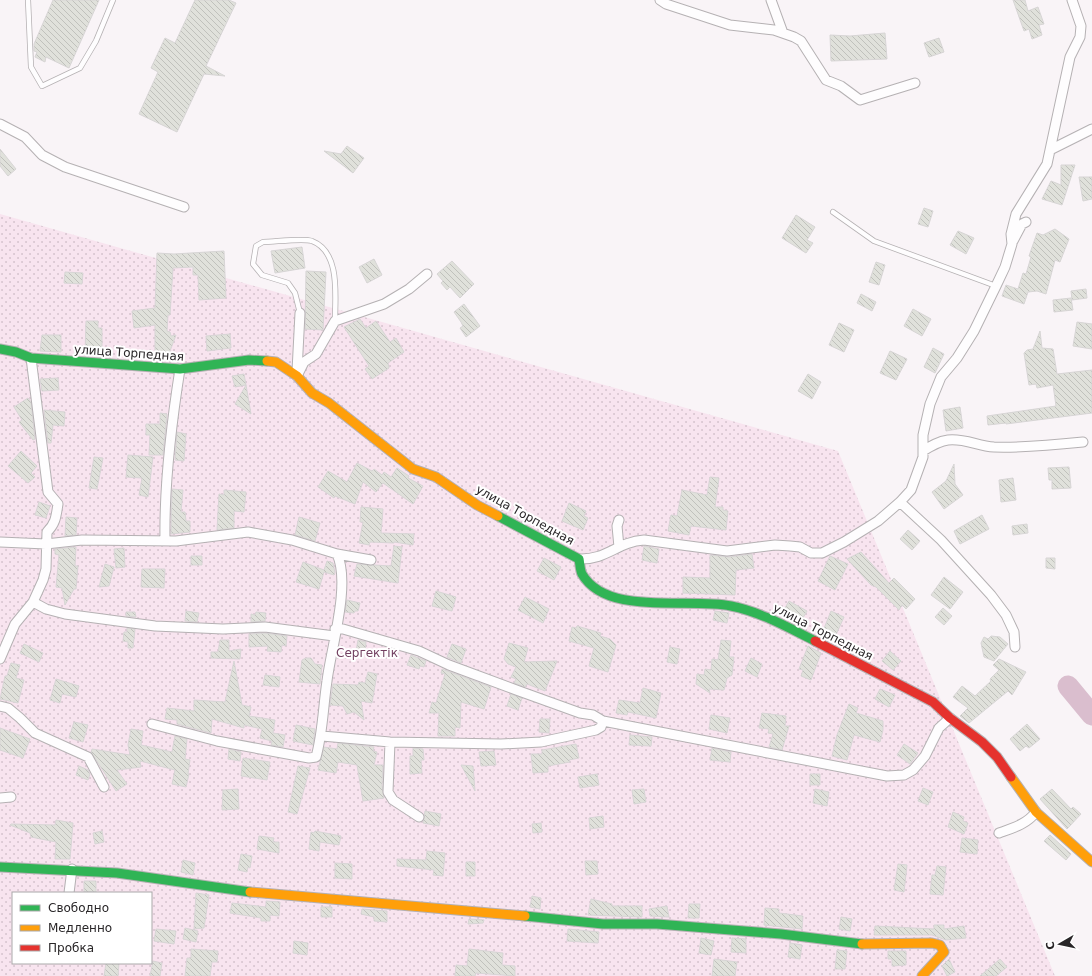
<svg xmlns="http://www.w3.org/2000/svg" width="1092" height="976" viewBox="0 0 1092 976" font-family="'DejaVu Sans',sans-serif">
<defs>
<pattern id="garden-dots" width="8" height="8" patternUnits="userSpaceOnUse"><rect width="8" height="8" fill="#f8e4ef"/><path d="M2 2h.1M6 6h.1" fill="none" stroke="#d5c3cd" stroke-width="1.8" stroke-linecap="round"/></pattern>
<pattern id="building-back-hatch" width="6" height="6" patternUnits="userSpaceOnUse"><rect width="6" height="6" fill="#e0e1db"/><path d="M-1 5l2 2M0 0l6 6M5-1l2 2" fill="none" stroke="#c0c1bc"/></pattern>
</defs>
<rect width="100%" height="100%" fill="#f9f4f7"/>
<!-- garden -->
<path fill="url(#garden-dots)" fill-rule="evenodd" d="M 0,214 L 838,451 L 1055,976 L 0,976 ZM 13,893 L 151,893 L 151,963 L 13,963 Z"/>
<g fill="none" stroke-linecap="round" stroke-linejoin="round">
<!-- river -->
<path stroke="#dabece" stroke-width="21" d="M 1068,686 L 1092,715"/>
</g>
<!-- building -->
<path fill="url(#building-back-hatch)" stroke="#d7d5d5" d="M 53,0 L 99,0 L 69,68 L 46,57 L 45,62 L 35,57 L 37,52 L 34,51 L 34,44 Z
M 195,0 L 229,0 L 236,3 L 206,66 L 225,76 L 204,74 L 177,132 L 139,114 L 158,72 L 151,68 L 165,38 L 175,43 Z
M 1013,0 L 1025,0 L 1028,11 L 1038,7 L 1044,24 L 1039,25 L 1042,35 L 1032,39 L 1029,29 L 1024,31 Z
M 885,33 L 887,59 L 831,61 L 830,35 L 850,36 Z
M 939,38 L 944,52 L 929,57 L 924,43 Z
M 347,146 L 364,158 L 353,173 L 324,151 L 341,154 Z
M 0,149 L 16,169 L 8,176 L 0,166 Z
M 1061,165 L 1075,165 L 1062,205 L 1042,199 L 1051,181 L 1061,185 Z
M 1079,177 L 1092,177 L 1092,199 L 1083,201 Z
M 924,208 L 933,211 L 928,227 L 918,224 Z
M 796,215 L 815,227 L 807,240 L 813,243 L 806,253 L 782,238 Z
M 1055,229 L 1069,239 L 1060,262 L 1055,260 L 1046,294 L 1037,291 L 1028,292 L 1024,304 L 1002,296 L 1006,285 L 1018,289 L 1023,273 L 1026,274 L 1031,257 L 1029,256 L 1037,233 L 1043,235 Z
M 958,231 L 974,238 L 966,254 L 950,245 Z
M 302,247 L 305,268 L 275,273 L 271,251 Z
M 224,251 L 226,298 L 199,300 L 198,275 L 193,275 L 193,267 L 173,268 L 170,315 L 168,315 L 167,331 L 170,332 L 171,336 L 176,335 L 170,351 L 170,356 L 155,356 L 155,325 L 134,328 L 132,311 L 155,308 L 157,253 L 174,254 Z
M 374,259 L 382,275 L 367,283 L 359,267 Z
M 452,261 L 474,284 L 460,298 L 450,287 L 447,290 L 441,283 L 443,281 L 437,274 Z
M 876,262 L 885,265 L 879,285 L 869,282 Z
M 306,271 L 326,272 L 323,330 L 305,329 Z
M 65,272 L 83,273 L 82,284 L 64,283 Z
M 1086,289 L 1087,298 L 1072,300 L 1071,291 Z
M 861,294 L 876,302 L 872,311 L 857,303 Z
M 1071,298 L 1073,310 L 1054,312 L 1053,300 Z
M 464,304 L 480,326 L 466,337 L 460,328 L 463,326 L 461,322 L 454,312 Z
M 913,309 L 931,319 L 922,336 L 904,326 Z
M 360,319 L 366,328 L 376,321 L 390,342 L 396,338 L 404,352 L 388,363 L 389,368 L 372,379 L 365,369 L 369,366 L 344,327 Z
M 86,321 L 98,321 L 98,328 L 102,328 L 102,355 L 85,354 Z
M 1077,322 L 1092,324 L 1092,349 L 1073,346 Z
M 839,323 L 854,330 L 844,352 L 829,345 Z
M 1040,331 L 1042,348 L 1053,349 L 1057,374 L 1092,370 L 1092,413 L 1006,424 L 1006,423 L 988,425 L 987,416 L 1056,406 L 1053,385 L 1037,388 L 1036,384 L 1029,385 L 1024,353 L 1027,350 L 1033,349 Z
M 230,334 L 231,348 L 207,351 L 206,336 Z
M 42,335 L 61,335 L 61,352 L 40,351 Z
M 933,348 L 944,354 L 935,373 L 924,367 Z
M 890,351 L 907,359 L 896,380 L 880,373 Z
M 244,374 L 246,385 L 251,414 L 235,404 L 246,385 L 235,387 L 232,376 Z
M 808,374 L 821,382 L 812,399 L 798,391 Z
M 58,378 L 59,390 L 42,391 L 40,379 Z
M 28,398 L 31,402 L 35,439 L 33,440 L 19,422 L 22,420 L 14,407 Z
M 960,407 L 963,428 L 946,431 L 943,410 Z
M 44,410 L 65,412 L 64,426 L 53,425 L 51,443 L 48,443 Z
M 160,413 L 167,414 L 163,455 L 149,455 L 150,435 L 146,435 L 146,424 L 160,424 Z
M 177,432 L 186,434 L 184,461 L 175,460 Z
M 21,451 L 37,466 L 31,473 L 35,477 L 28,483 L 8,466 Z
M 128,455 L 153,457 L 148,497 L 139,495 L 142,478 L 126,477 Z
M 94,457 L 103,458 L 97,489 L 89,488 Z
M 357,463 L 372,471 L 374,469 L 382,475 L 384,472 L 391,477 L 397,468 L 409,476 L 408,478 L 423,486 L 413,504 L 383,483 L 376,492 L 363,482 L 355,504 L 335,496 L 334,498 L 318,487 L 328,471 L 347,482 Z
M 954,464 L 955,484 L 963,495 L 944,509 L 932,492 L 946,481 Z
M 1069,467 L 1071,488 L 1052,489 L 1052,480 L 1049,480 L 1048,468 Z
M 710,477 L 719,478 L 715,507 L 723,507 L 723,510 L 728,511 L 726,530 L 691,526 L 689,535 L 668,531 L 671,515 L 677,516 L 682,490 L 707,495 Z
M 1013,478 L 1016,500 L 1001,502 L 999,480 Z
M 172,489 L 183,490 L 181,512 L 185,512 L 186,521 L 190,521 L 190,532 L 171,534 Z
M 224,490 L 246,492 L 244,512 L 234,511 L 234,528 L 217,530 L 219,494 L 224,495 Z
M 39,502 L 50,506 L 46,518 L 35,515 Z
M 569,503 L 586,511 L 584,516 L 588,518 L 583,530 L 562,521 Z
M 361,507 L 383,509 L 381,533 L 414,534 L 413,545 L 394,542 L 394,543 L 370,542 L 369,545 L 359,543 L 363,522 L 360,522 Z
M 982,515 L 989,529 L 960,544 L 954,531 Z
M 66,517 L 77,518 L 76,535 L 65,536 Z
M 299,517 L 320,523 L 315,541 L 295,535 Z
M 1027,524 L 1028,533 L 1013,535 L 1012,526 Z
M 908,530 L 920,541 L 912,550 L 900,539 Z
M 394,546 L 402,547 L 398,583 L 354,576 L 357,564 L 391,566 Z
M 644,546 L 659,549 L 657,563 L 642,560 Z
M 76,547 L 75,566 L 78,566 L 76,589 L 74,589 L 65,605 L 62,588 L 56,587 L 59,555 L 55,554 L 55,549 Z
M 124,548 L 125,567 L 116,568 L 114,549 Z
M 861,552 L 889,583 L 894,578 L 915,599 L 906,609 L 902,605 L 899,610 L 876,587 L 871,585 L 847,559 Z
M 752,554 L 754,568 L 736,570 L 735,595 L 683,593 L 683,577 L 710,578 L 710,555 L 729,557 Z
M 191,556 L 202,556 L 202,565 L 191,565 Z
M 830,556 L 848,564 L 835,590 L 818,581 Z
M 544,558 L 561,567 L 554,580 L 537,571 Z
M 1046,558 L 1055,558 L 1055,569 L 1046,568 Z
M 327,561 L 333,563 L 335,573 L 334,575 L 324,572 L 319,589 L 296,582 L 303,562 L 324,570 Z
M 105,564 L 114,567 L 109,586 L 99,587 Z
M 142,569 L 165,569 L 164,588 L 141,587 Z
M 944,577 L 963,592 L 950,609 L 931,595 Z
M 436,591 L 456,597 L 452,611 L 432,606 Z
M 525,597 L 549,609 L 543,623 L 518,610 Z
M 347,600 L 360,603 L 358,611 L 355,611 L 354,613 L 345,612 Z
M 789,601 L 807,611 L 800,623 L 782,613 Z
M 943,608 L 952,616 L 944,625 L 935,617 Z
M 186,611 L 199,613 L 197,622 L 185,621 Z
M 715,611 L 729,613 L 727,623 L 713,620 Z
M 831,611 L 844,617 L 835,637 L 823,631 Z
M 126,612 L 135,612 L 136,617 L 126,616 Z
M 256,612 L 266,613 L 265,621 L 251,622 L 251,614 L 255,615 Z
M 577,626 L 601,633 L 600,636 L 610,639 L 616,645 L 608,672 L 589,666 L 594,648 L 569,641 L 572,627 L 576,628 Z
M 127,628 L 135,629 L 133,648 L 128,648 L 128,642 L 123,641 L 124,632 L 127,632 Z
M 265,633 L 287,636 L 286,646 L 282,645 L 281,652 L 267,651 L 268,646 L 249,647 L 249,634 Z
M 991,636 L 1000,637 L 1008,644 L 994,661 L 984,657 L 981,643 L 984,637 L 988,639 Z
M 220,640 L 229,640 L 229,651 L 241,649 L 240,659 L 211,658 L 211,652 L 218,652 Z
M 358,640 L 366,642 L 365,653 L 356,651 Z
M 721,640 L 731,641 L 729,657 L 734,657 L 732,675 L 727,678 L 724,690 L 709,689 L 710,693 L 696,684 L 697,674 L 704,675 L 705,669 L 711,670 L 712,659 L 718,660 Z
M 509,643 L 528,648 L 524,662 L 557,661 L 545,691 L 527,684 L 525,687 L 514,683 L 516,679 L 511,677 L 516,667 L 508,664 L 504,659 Z
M 24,644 L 43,653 L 39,662 L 20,653 Z
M 452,644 L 466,649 L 461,663 L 447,657 Z
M 808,646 L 821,653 L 811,680 L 801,676 L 803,670 L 799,669 Z
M 670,647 L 680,649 L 677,664 L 667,662 Z
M 890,651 L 901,661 L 893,670 L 882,661 Z
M 411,655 L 426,661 L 424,667 L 420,666 L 419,669 L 407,665 Z
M 306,658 L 311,658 L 315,664 L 322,665 L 320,684 L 299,682 L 302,660 Z
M 751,658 L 762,664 L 757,677 L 745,671 Z
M 999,659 L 1026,672 L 1012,695 L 1008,691 L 969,723 L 960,716 L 968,708 L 953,697 L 962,686 L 975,696 L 991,681 L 990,679 L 999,670 L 993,665 Z
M 234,661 L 242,705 L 251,707 L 249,716 L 275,720 L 273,733 L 285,735 L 283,747 L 271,745 L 272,741 L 260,738 L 262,729 L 244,725 L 244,728 L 212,719 L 211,733 L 177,724 L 177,720 L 165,719 L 167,708 L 194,711 L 194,700 L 225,702 Z
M 11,663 L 20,665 L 16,678 L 24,680 L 18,703 L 0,699 L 5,676 L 7,676 Z
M 442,669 L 491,687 L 484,709 L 461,702 L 460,728 L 455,727 L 455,736 L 438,736 L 439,713 L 429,713 L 432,702 L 436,703 L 445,674 L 441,673 Z
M 368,672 L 377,674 L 372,703 L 361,701 L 364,720 L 354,712 L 347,714 L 343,706 L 330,705 L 333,684 L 358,685 L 359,682 L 365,683 Z
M 265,675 L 280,677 L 279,687 L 263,685 Z
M 56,679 L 79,686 L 76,697 L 62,694 L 60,703 L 50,700 Z
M 643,688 L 661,693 L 656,718 L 628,712 L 627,715 L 616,713 L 619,700 L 640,703 Z
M 880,689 L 895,695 L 889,707 L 875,699 Z
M 511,694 L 522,698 L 518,710 L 507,706 Z
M 849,704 L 858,708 L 856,713 L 883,721 L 883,730 L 880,742 L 854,735 L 847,760 L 832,756 L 837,735 Z
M 762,713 L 786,716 L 785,726 L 789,726 L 782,750 L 769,747 L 773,734 L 768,733 L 769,729 L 759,728 Z
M 711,715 L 730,718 L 727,733 L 709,729 Z
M 540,719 L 550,719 L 549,733 L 539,732 Z
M 74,722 L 88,725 L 83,742 L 69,738 Z
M 1027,724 L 1040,739 L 1029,748 L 1026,746 L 1020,751 L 1010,739 Z
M 296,725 L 315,729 L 313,745 L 293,741 Z
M 0,728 L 30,739 L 23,758 L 0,750 Z
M 131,729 L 143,731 L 141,745 L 172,752 L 175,736 L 187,739 L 185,759 L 190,760 L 188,774 L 189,774 L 186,787 L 172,784 L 175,770 L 140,761 L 141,767 L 117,770 L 127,784 L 116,791 L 91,752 L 92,749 L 130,755 L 128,745 Z
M 630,735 L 652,737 L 651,746 L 629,745 Z
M 338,743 L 374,747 L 373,751 L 377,752 L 374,765 L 383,765 L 382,785 L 384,798 L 363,801 L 357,765 L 338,762 L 336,773 L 318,770 L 324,747 L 337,749 Z
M 576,744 L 579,758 L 569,760 L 570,762 L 548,766 L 548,772 L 533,773 L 531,754 L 542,754 L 542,750 Z
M 904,744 L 918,753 L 910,764 L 897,755 Z
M 413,748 L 423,749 L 424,760 L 421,760 L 422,773 L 410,774 L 410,756 L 413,756 Z
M 712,748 L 731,752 L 730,762 L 710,760 Z
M 229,749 L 241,752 L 240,761 L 228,759 Z
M 494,751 L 496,765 L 481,766 L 479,752 Z
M 243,758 L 270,762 L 267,780 L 241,776 Z
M 461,765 L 473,766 L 475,791 Z
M 79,766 L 88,770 L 90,774 L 88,780 L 76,775 Z
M 298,766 L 310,768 L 297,814 L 288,812 Z
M 597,774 L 599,785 L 580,788 L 578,777 Z
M 810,774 L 820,774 L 820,785 L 810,785 Z
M 923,788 L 933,792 L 928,805 L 918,801 Z
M 238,789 L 239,809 L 222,810 L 223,790 Z
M 644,789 L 646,802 L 634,804 L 632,790 Z
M 815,789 L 829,792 L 827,806 L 813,803 Z
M 1052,789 L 1071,809 L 1073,807 L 1081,814 L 1067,829 L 1040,799 Z
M 425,811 L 441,814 L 439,826 L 423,823 Z
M 953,812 L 964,817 L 963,821 L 968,823 L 964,834 L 948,827 Z
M 603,816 L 604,827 L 590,829 L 589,818 Z
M 56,820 L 73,823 L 70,859 L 55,859 L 56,842 L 31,837 L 30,833 L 10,825 L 11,824 L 55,825 Z
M 541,823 L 542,832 L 533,833 L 532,824 Z
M 102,831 L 104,842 L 95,844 L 93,833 Z
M 315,831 L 341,836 L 339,845 L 320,842 L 319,851 L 309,849 L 311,832 L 314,833 Z
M 1050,835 L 1071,854 L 1066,860 L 1044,841 Z
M 259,836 L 274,838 L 273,842 L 279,842 L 279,853 L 257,849 Z
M 962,838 L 978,840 L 977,854 L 960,852 Z
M 427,851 L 445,853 L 443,876 L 433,875 L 434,870 L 397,866 L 397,859 L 426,860 Z
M 241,854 L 252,856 L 250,868 L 248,867 L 247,872 L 238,870 Z
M 183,860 L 195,863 L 193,875 L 181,872 Z
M 585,861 L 597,861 L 598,874 L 586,875 Z
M 466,862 L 475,862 L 475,876 L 466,876 Z
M 335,863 L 352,864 L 352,879 L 335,878 Z
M 898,864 L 907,865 L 904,892 L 894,890 Z
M 937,866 L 946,867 L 943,895 L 930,894 L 932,875 L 935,875 Z
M 84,881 L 96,881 L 96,892 L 84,892 Z
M 196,893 L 209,895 L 204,928 L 194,929 Z
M 532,896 L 541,898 L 540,909 L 530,907 Z
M 591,899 L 612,904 L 612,906 L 642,906 L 642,917 L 588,915 Z
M 266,901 L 280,902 L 279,916 L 270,915 L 270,921 L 261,921 L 261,918 L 230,913 L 232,903 L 266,907 Z
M 689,904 L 700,904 L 699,918 L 688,918 Z
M 667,906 L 669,917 L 650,916 L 649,909 Z
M 321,907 L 332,907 L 332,917 L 321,917 Z
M 765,908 L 779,909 L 779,913 L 803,916 L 802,929 L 764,925 Z
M 362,909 L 387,911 L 387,922 L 374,921 L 374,917 L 361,914 Z
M 841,917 L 852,919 L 850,931 L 839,929 Z
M 469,919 L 484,920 L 483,923 L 468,924 Z
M 934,925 L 944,925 L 944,929 L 964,926 L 966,938 L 946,940 L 932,935 L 874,935 L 875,926 L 934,929 Z
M 185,928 L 198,931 L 196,942 L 183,939 Z
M 156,929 L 176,931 L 174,944 L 154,941 Z
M 568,929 L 599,932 L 598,943 L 567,941 Z
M 701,938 L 714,941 L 711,955 L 699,953 Z
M 732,938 L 746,939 L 746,953 L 731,952 Z
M 294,941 L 308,943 L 307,955 L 293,953 Z
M 790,943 L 802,945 L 800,959 L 788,957 Z
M 191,949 L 218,951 L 217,962 L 212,962 L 210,976 L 185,976 L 187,958 L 191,958 Z
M 469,949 L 503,953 L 502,965 L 515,966 L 515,976 L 476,973 L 475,976 L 455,976 L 456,965 L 467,966 Z
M 837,950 L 847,951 L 845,969 L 835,969 Z
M 888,951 L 906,951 L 906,965 L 892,966 L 892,959 L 888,959 Z
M 714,959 L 737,962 L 735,976 L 712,976 Z
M 949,959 L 955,972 L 947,976 L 942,966 Z
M 1000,959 L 1007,967 L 996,976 L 980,976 Z
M 153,961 L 162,963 L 160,976 L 150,976 Z
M 106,963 L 119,963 L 118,976 L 104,976 Z"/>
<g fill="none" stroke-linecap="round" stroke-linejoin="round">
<defs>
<path id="lane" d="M 28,0 L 31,67 L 42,86 L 80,68 L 96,41 L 113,0
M 833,212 L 874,241 L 996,286
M 300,313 L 295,293 L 288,283 L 262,275 L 253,264 L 256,246 L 263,242 C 274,242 303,238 312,241 C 341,252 335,297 335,321"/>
<path id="street" d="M 660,0 L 666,4 L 730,25 L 774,30 L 794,37 L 801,41 L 826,80 L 841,86 L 860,100 L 915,83
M 771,0 L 783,33
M 0,124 L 25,137 L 42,155 L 65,167 L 184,207
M 1052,149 L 1092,129
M 1013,241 L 1022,224 L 1026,222
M 297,371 L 300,313
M 297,376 L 304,362 L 316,354 L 335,321 L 384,304 L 409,289 L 427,274
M 923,451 C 931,446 939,441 948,440 C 964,438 978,446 994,447 C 1024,448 1054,445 1083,442
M 900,502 L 941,540 L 991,595 L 1006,615 L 1014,632 L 1015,647
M 165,541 C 164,484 171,426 180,369
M 0,542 L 46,544 L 82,540 L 176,541 L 248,532 L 292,540 L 337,554 L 371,560
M 619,547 L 617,526 L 619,520
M 579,559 C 607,560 617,542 644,540 L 727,551 L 775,545 L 790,546 L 800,547 L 811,553 L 822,553 L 844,542 L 878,521 L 900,502 L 911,490 L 923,457 L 923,435 L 930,404 L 941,377 L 957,358 L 974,331 L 996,286 L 1005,267 L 1012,244 L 1011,234 L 1016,214 L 1047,164 L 1070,57 L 1080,37 L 1081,26 L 1072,0
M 33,602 L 46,609 L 65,614 L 155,626 L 223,629 L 265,627 L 334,636
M 0,659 L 15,624 L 33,602 L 43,580 L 46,569 L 47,532 C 56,523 56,516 58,504 L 48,492 L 31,358
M 0,706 L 8,708 L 20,718 L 35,733 L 88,757 L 104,787
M 603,721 L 887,776 L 904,775 L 913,770 L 925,756 L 939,728 L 950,718
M 152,724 L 217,741 L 309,758 L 316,757 C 323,732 323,707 327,681 C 331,648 351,584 337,554
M 322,736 L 390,742 L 501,744 L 541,742 L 596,730 L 601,727 L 603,721 L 593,715 L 580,713 L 519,691 L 449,665 L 419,651 L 343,629 L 335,629
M 390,742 L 388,792 L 393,800 L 419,817
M 0,798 L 11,797
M 999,833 C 1013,828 1027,824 1036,812
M 69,893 L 72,869"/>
<path id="fast" d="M 0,349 L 16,352 L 31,358 L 180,369 L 249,360 L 267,361
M 498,516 L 579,559 C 580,564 580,570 582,574 C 607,617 689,597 731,606 C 761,612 787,627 815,641
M 0,867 L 117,873 L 250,892
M 525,916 L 603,924 L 657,924 L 781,934 L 862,944"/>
<path id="slow" d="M 267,361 L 276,362 L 297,376 L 312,393 L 329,403 L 413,469 L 436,477 L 477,505 L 498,516
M 1011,777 L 1036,812 L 1092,862
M 250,892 L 525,916
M 862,944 L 932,943 L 940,945 L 944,952 L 922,976"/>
<path id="jam" d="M 815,641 L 933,702 L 950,718 L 982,742 L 997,757 L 1011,777"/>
</defs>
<!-- lane casing -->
<use href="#lane" stroke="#b5b1b3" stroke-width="6"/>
<!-- street casing -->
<use href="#street" stroke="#b5b1b3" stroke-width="11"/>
<!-- fast casing -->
<use href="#fast" stroke="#b5b1b3" stroke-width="11"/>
<!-- slow casing -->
<use href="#slow" stroke="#b5b1b3" stroke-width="11"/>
<!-- jam casing -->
<use href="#jam" stroke="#b5b1b3" stroke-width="11"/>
<!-- lane -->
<use href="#lane" stroke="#fefdfe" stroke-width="4.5"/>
<!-- street -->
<use href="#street" stroke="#fefdfe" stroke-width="9"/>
<!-- fast -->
<use href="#fast" stroke="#30b455" stroke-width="9"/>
<!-- slow -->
<use href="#slow" stroke="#ff9f0a" stroke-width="9"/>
<!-- jam -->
<use href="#jam" stroke="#e5322d" stroke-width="9"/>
</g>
<g text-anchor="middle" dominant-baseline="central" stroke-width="4" stroke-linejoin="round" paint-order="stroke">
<!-- street labels -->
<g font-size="12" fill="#292628" stroke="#fff">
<text transform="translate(129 353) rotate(4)">улица Торпедная</text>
<text transform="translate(525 515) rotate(29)">улица Торпедная</text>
<text transform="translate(823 632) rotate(27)">улица Торпедная</text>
</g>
<!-- park labels -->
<g font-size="12" fill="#734061" stroke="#fff">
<text x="367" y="653">Сергектік</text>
</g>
</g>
<!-- legend -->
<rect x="12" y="892" width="140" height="72" fill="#ffffff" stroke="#a9a8a9"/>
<rect x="20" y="905" width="20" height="6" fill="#30b455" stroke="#a9a8a9"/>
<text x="48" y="912" font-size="12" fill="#292628">Свободно</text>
<rect x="20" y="925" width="20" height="6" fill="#ff9f0a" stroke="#a9a8a9"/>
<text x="48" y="932" font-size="12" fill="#292628">Медленно</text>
<rect x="20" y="945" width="20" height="6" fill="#e5322d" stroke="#a9a8a9"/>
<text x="48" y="952" font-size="12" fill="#292628">Пробка</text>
<!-- north arrow -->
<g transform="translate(1060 944) rotate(261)" stroke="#ffffff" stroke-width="3" paint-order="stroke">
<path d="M0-3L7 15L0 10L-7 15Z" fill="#292628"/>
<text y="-6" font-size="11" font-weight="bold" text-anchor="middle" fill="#292628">С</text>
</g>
</svg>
